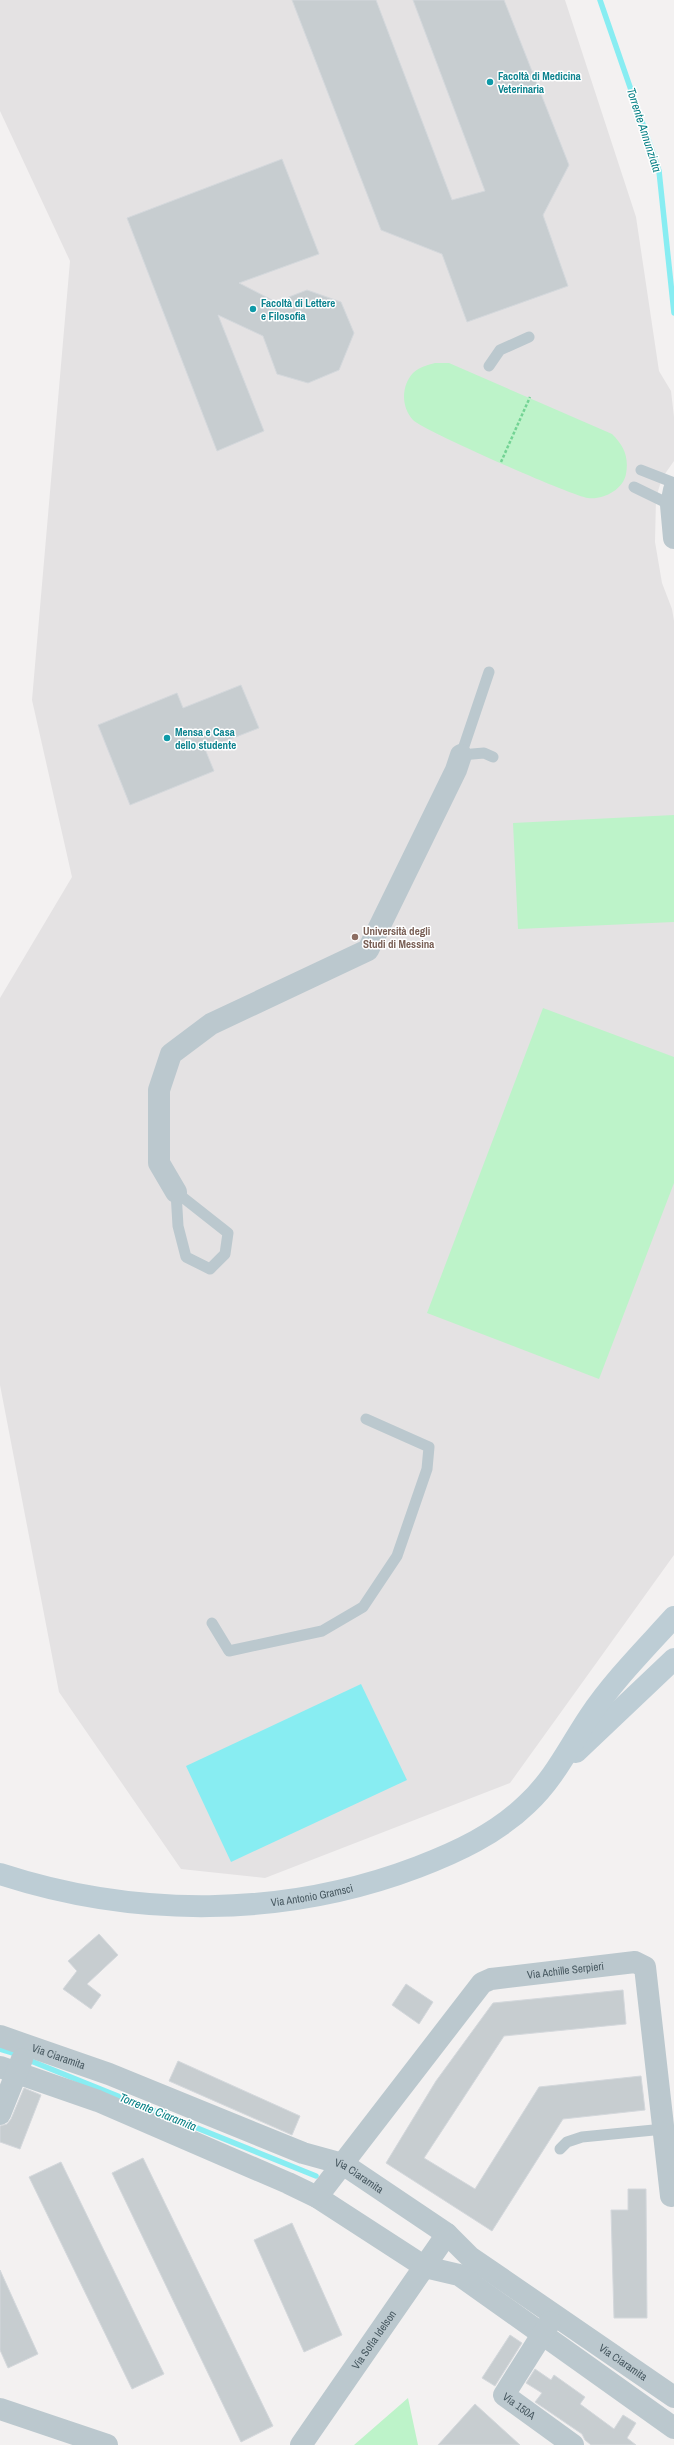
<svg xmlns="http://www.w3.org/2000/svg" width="674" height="2445" viewBox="0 0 674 2445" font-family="'Archivo Narrow',sans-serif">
<rect width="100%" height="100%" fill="#f3f1f1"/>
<!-- education -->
<path fill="#e4e2e3" d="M 0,0 L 565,0 L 636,217 L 659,371 L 671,391 L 674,417 L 674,461 L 662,478 L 656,498 L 655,542 L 662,583 L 672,609 L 674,621 L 674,1555 L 510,1783 L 265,1878 L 181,1869 L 59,1692 L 0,1385 L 0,998 L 72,877 L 32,700 L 70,261 L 0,111 Z"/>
<!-- green -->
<path fill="#bdf3c9" d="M 435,363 L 449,363 L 612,434 C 624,446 629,457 626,474 C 623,490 603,500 588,498 C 572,496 422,430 413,420 C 401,407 401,386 413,373 C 419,367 428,365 435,363 Z
M 674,815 L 674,922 L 518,929 L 513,823 Z
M 543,1008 L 674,1057 L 674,1183 L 599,1379 L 427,1313 Z
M 408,2398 L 418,2445 L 354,2445 Z"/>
<!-- water -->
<path fill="#88edf2" d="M 361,1684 L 407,1780 L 231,1862 L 186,1766 Z"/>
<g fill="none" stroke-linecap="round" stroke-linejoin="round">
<!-- stream -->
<path stroke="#88edf2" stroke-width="5.5" d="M 600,0 L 659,171 L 674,313
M 0,2049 L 19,2055
M 26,2059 L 316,2176"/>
</g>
<!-- building -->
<path fill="#c7cdd0" stroke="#d4d8dc" d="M 292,0 L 376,0 L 452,200 L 485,191 L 413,0 L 504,0 L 569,165 L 543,215 L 568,286 L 467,322 L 442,254 L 381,230 Z
M 282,159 L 319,254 L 239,283 L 276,302 L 307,290 L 341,302 L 354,333 L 339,370 L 308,383 L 277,374 L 263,336 L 218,315 L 264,431 L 217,451 L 127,218 Z
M 241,685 L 259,728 L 205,749 L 214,771 L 130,805 L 98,725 L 177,693 L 183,708 Z
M 99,1934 L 118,1955 L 87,1984 L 101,1995 L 91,2009 L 63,1989 L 77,1971 L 68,1961 Z
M 406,1984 L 433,2002 L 419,2024 L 392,2005 Z
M 623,1990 L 626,2024 L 504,2036 L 424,2158 L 475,2189 L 539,2087 L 641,2076 L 645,2110 L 563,2119 L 492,2231 L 386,2163 L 436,2081 L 493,2003 Z
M 178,2061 L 300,2116 L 292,2135 L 169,2081 Z
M 24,2088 L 41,2095 L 20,2149 L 0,2142 L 0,2126 L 7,2124 L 11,2119 Z
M 143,2158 L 273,2426 L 241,2442 L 112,2173 Z
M 61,2162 L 164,2374 L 132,2389 L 29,2177 Z
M 628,2189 L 646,2189 L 647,2318 L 614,2318 L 611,2210 L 628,2210 Z
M 292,2223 L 342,2335 L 304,2352 L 254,2240 Z
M 0,2270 L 38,2354 L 8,2368 L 0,2350 Z
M 510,2335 L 522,2343 L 495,2386 L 482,2378 Z
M 535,2369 L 551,2380 L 554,2375 L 585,2397 L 580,2404 L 614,2429 L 623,2415 L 636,2423 L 627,2438 L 636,2445 L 591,2445 L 585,2440 L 582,2434 L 535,2402 L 542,2393 L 526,2383 Z
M 475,2404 L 520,2445 L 438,2445 Z"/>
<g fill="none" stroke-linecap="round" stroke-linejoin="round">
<!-- path -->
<path stroke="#73d394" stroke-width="2.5" stroke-dasharray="3 2" stroke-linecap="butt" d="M 501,462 L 530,397"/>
<!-- lane -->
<path stroke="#bbc8ce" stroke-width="11" d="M 489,366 L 500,350 L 529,337
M 641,470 L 674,483
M 634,487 L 671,505
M 489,672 L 461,755 L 484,753 L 493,757
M 176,1192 L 228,1233 L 225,1254 L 210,1269 L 186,1257 L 178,1226 Z
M 212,1623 L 229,1651 L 322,1631 L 363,1607 L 397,1556 L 427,1469 L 429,1447 L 366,1419
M 560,2149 L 567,2142 L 582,2137 L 664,2129"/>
<!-- street -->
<g stroke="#bbc8ce" stroke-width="22">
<path d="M 674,490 L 671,505 L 674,538"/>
<path d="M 176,1192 L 159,1163 L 159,1090 L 171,1054 L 211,1024 L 368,950 L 456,770 L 461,755"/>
<path id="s1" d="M 0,2036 L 109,2074 L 303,2153 L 343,2164 L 447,2234 L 470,2257 L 674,2397"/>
<path d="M 0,2067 L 98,2101 L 288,2183 L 317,2197 L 425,2267 L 459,2275 L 674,2428"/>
<path d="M 0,2114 L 22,2059"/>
<path id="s2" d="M 317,2197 L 482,1983 L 491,1979 L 635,1962 L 645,1967 L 671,2196"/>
<path id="s3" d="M 550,2322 L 504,2395 L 573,2445"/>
<path d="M 0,2409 L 107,2445"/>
<path id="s4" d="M 301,2445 L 447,2234"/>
</g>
<!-- secondary -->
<g stroke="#bdcdd5" stroke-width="22">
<path d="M 576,1752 L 674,1659"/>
<path id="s5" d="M 0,1874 C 135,1918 284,1918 418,1867 C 457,1852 496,1834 527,1804 C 554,1779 569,1747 589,1717 C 613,1681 645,1649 674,1617"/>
</g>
</g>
<!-- markers -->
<g fill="#0f9aa8" stroke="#fff" stroke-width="1.5">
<circle cx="490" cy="82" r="4"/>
<circle cx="253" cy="309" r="4"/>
<circle cx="167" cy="738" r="4"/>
</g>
<circle fill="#8d6e63" stroke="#fff" stroke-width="1.5" cx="355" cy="937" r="4"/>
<g text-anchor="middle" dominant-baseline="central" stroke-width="3" stroke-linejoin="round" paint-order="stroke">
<!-- culture labels -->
<g font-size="11" font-weight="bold" fill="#0d838f" stroke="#fff" text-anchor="start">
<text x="498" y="76">Facoltà di Medicina<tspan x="498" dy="13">Veterinaria</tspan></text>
<text x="261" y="303">Facoltà di Lettere<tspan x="261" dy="13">e Filosofia</tspan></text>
<text x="175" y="732">Mensa e Casa<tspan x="175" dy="13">dello studente</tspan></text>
</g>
<!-- education labels -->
<g font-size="11" font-weight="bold" fill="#785e54" stroke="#fff" text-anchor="start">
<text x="363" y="931">Università degli<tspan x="363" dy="13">Studi di Messina</tspan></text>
</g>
<!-- street labels -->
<g font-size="11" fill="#475860" stroke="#fff">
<text stroke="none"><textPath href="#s5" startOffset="316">Via Antonio Gramsci</textPath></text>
<text stroke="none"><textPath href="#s2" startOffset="355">Via Achille Serpieri</textPath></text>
<text stroke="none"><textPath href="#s1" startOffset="62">Via Ciaramita</textPath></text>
<text stroke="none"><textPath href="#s1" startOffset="386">Via Ciaramita</textPath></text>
<text stroke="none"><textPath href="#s4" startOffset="128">Via Sofia Idelson</textPath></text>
<text stroke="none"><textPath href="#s1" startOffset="710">Via Ciaramita</textPath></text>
<text stroke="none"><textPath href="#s3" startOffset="105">Via 150A</textPath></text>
</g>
<!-- water labels -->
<g font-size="12" font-style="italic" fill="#078085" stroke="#fff">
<text transform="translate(644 130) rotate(72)">Torrente Annunziata</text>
<text transform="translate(158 2112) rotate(22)">Torrente Ciaramita</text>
</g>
</g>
</svg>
